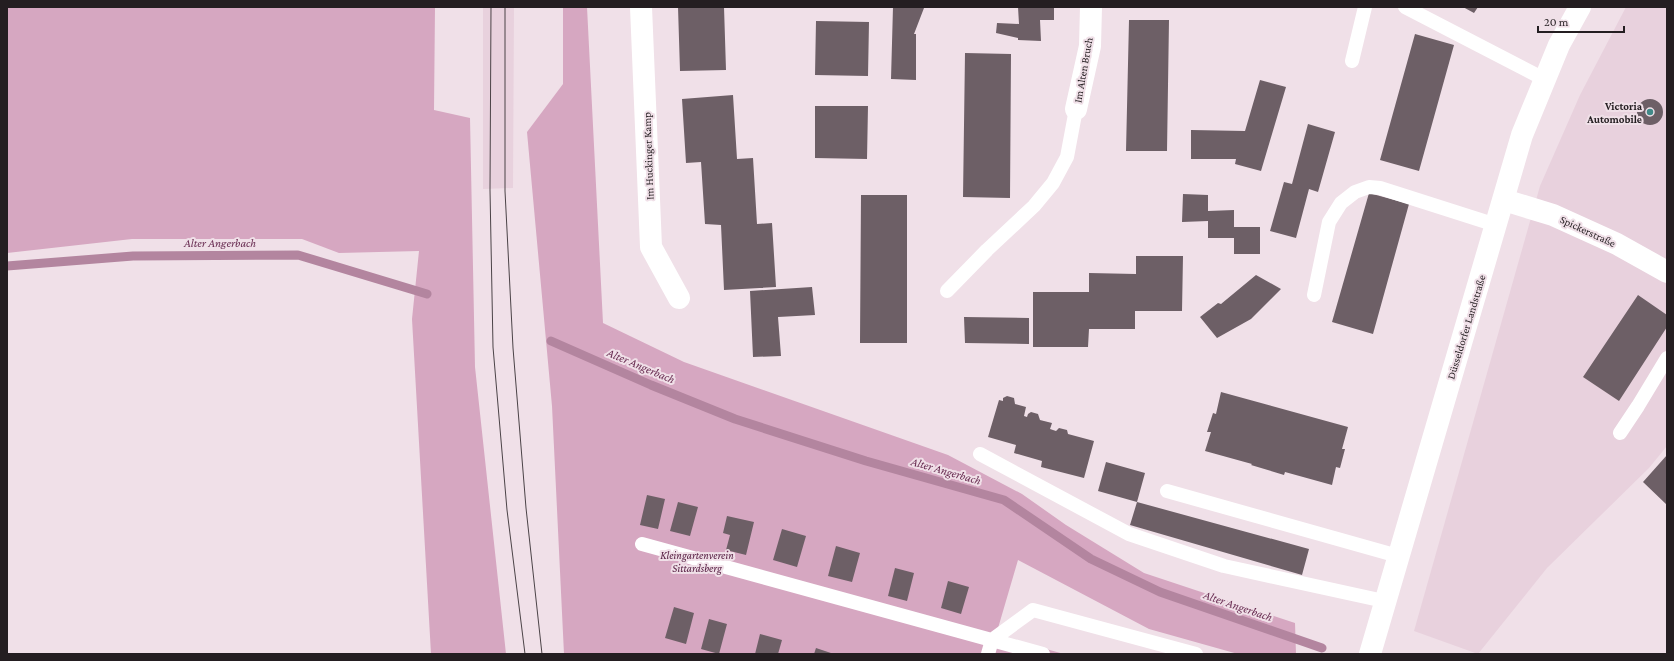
<svg xmlns="http://www.w3.org/2000/svg" width="1674" height="661" viewBox="0 0 1674 661" font-family="'Crimson Pro',serif">
<rect width="100%" height="100%" fill="#f0e0e8"/>
<!-- built -->
<path fill="#e8d1dd" d="M 483,7 L 514,7 L 513,188 L 483,189 Z
M 1626,7 L 1667,7 L 1667,446 L 1649,468 L 1547,568 L 1478,654 L 1414,631 L 1540,186 L 1580,95 Z"/>
<!-- green -->
<path fill="#d6a7c1" d="M 7,7 L 435,7 L 434,110 L 470,118 L 475,367 L 506,654 L 431,654 L 412,319 L 419,251 L 339,253 L 302,239 L 132,239 L 7,253 Z
M 563,7 L 587,7 L 603,323 L 684,362 L 948,455 L 1022,494 L 1066,525 L 1144,573 L 1295,623 L 1296,654 L 1238,654 L 1149,629 L 1018,560 L 996,635 L 1064,654 L 564,654 L 552,406 L 527,132 L 563,84 Z"/>
<g fill="none" stroke-linecap="round" stroke-linejoin="round">
<!-- stream -->
<path stroke="#b3859f" stroke-width="9" d="M 7,266 L 133,256 L 298,255 L 427,294
M 551,341 L 651,385 L 735,419 L 866,461 L 1004,500 L 1091,559 L 1160,592 L 1322,648"/>
</g>
<!-- building -->
<path fill="#6d5f66" d="M 678,7 L 724,7 L 726,70 L 680,71 Z
M 893,7 L 924,8 L 914,34 L 916,34 L 916,80 L 891,79 Z
M 1018,7 L 1054,7 L 1054,20 L 1040,20 L 1041,41 L 1018,40 L 1018,38 L 996,33 L 997,23 L 1019,24 Z
M 1463,7 L 1478,7 L 1474,13 Z
M 1129,20 L 1169,20 L 1167,151 L 1126,151 Z
M 816,21 L 869,22 L 868,76 L 815,75 Z
M 1415,34 L 1454,45 L 1419,171 L 1380,160 Z
M 965,53 L 1011,54 L 1010,198 L 963,197 Z
M 1260,80 L 1286,87 L 1261,171 L 1235,164 L 1236,159 L 1191,159 L 1191,130 L 1245,131 Z
M 733,95 L 737,159 L 753,158 L 757,224 L 772,223 L 776,287 L 724,290 L 721,225 L 705,224 L 701,162 L 686,163 L 682,99 Z
M1637 112a13 13 0 1 1 26 0a13 13 0 1 1-26 0Z
M 815,106 L 868,106 L 867,159 L 815,158 Z
M 1308,124 L 1335,132 L 1318,192 L 1309,189 L 1296,238 L 1270,231 L 1284,182 L 1292,184 Z
M 1369,193 L 1409,204 L 1373,334 L 1332,322 Z
M 1183,194 L 1208,195 L 1208,211 L 1234,210 L 1234,227 L 1260,227 L 1260,254 L 1234,254 L 1234,238 L 1208,238 L 1208,221 L 1182,222 Z
M 861,195 L 907,195 L 907,343 L 860,343 Z
M 1136,256 L 1183,256 L 1182,311 L 1135,311 L 1135,329 L 1089,329 L 1088,347 L 1033,347 L 1033,292 L 1089,292 L 1089,273 L 1136,274 Z
M 1256,275 L 1281,289 L 1251,319 L 1217,338 L 1200,317 L 1218,303 L 1221,304 Z
M 812,287 L 815,315 L 778,317 L 781,356 L 753,357 L 750,291 Z
M 1638,295 L 1667,315 L 1667,327 L 1619,401 L 1583,377 Z
M 964,317 L 1029,318 L 1029,344 L 965,343 Z
M 1221,392 L 1348,427 L 1342,449 L 1345,449 L 1340,468 L 1336,467 L 1332,485 L 1285,472 L 1284,475 L 1251,465 L 1252,464 L 1205,451 L 1211,432 L 1207,432 L 1213,413 L 1216,414 Z
M 1007,396 L 1014,398 L 1015,404 L 1026,407 L 1024,416 L 1027,417 L 1028,414 L 1031,412 L 1038,414 L 1040,420 L 1052,423 L 1050,429 L 1056,431 L 1059,428 L 1067,430 L 1068,434 L 1094,441 L 1084,478 L 1041,467 L 1042,461 L 1014,453 L 1016,445 L 988,437 L 999,400 L 1003,401 L 1003,398 Z
M 1667,455 L 1667,505 L 1643,482 Z
M 1106,462 L 1145,473 L 1137,502 L 1098,491 Z
M 647,495 L 665,499 L 658,529 L 640,525 Z
M 678,502 L 698,507 L 690,536 L 670,531 Z
M 1137,502 L 1309,549 L 1302,575 L 1130,525 Z
M 727,516 L 754,522 L 746,555 L 726,550 L 730,535 L 723,533 Z
M 782,529 L 806,536 L 797,567 L 773,560 Z
M 836,546 L 860,553 L 852,582 L 828,576 Z
M 895,568 L 914,573 L 907,601 L 888,596 Z
M 948,581 L 969,587 L 961,614 L 941,608 Z
M 674,607 L 694,613 L 686,644 L 665,638 Z
M 709,619 L 727,624 L 719,654 L 701,649 Z
M 760,634 L 782,640 L 778,654 L 755,654 Z
M 816,648 L 834,654 L 814,654 Z"/>
<g fill="none" stroke-linecap="round" stroke-linejoin="round">
<!-- service -->
<path stroke="#fff" stroke-width="14" d="M 1405,7 L 1544,79
M 1352,61 L 1365,7
M 947,291 L 987,250 L 1034,206 L 1053,183 L 1067,157 L 1076,109
M 1314,295 L 1329,222 L 1341,203 L 1355,192 L 1369,187 L 1380,188 L 1496,225
M 1620,433 L 1638,406 L 1667,358
M 980,454 L 1129,534 L 1224,566 L 1384,601
M 1167,491 L 1398,556
M 642,544 L 1043,654
M 988,654 L 992,640 L 1033,610 L 1196,654"/>
<!-- minor -->
<path stroke="#fff" stroke-width="22" d="M 641,7 L 651,247 L 679,298
M 1076,109 L 1090,46 L 1091,7
M 1504,200 L 1553,215 L 1617,244 L 1667,272"/>
<!-- secondary -->
<path stroke="#fff" stroke-width="22" d="M 1370,654 L 1522,135 L 1559,45 L 1580,7"/>
<!-- tram -->
<path stroke="#4b4347" stroke-width="1" d="M 491,7 L 490,190 L 493,347 L 507,510 L 525,654
M 505,7 L 505,191 L 513,348 L 526,508 L 542,654"/>
</g>
<!-- markers -->
<circle fill="#418988" stroke="#f0e0e8" stroke-width="1.5" cx="1650" cy="112" r="4"/>
<g text-anchor="middle" dominant-baseline="central" stroke-width="4" stroke-linejoin="round" paint-order="stroke">
<!-- street labels -->
<g font-size="11" fill="#241e21" stroke="#f0e0e8">
<text transform="translate(1083 70) rotate(-80)">Im Alten Bruch</text>
<text transform="translate(648 156) rotate(-92)">Im Huckinger Kamp</text>
<text transform="translate(1588 231) rotate(25)">Spickerstraße</text>
<text transform="translate(1466 327) rotate(-73)">Düsseldorfer Landstraße</text>
</g>
<!-- poi labels -->
<g font-size="11" font-weight="bold" fill="#241e21" stroke="#f0e0e8" text-anchor="end">
<text x="1642" y="106">Victoria<tspan x="1642" dy="13">Automobile</tspan></text>
</g>
<!-- park labels -->
<g font-size="11" font-style="italic" fill="#52193e" stroke="#f0e0e8">
<text x="697" y="555">Kleingartenverein<tspan x="697" dy="13">Sittardsberg</tspan></text>
</g>
<!-- water labels -->
<g font-size="12" font-style="italic" fill="#6a2e53" stroke="#f0e0e8">
<text x="220" y="243">Alter Angerbach</text>
<text transform="translate(641 366) rotate(23)">Alter Angerbach</text>
<text transform="translate(946 471) rotate(16)">Alter Angerbach</text>
<text transform="translate(1238 606) rotate(19)">Alter Angerbach</text>
</g>
</g>
<!-- border -->
<rect width="1674" height="661" fill="none" stroke="#241e21" stroke-width="16"/>
<!-- scale -->
<path d="M1538 26v6h86v-6" fill="none" stroke="#241e21" stroke-width="2"/>
<text x="1544" y="26" font-size="12" fill="#241e21" stroke="#f0e0e8" stroke-width="3" paint-order="stroke">20 m</text>
</svg>
